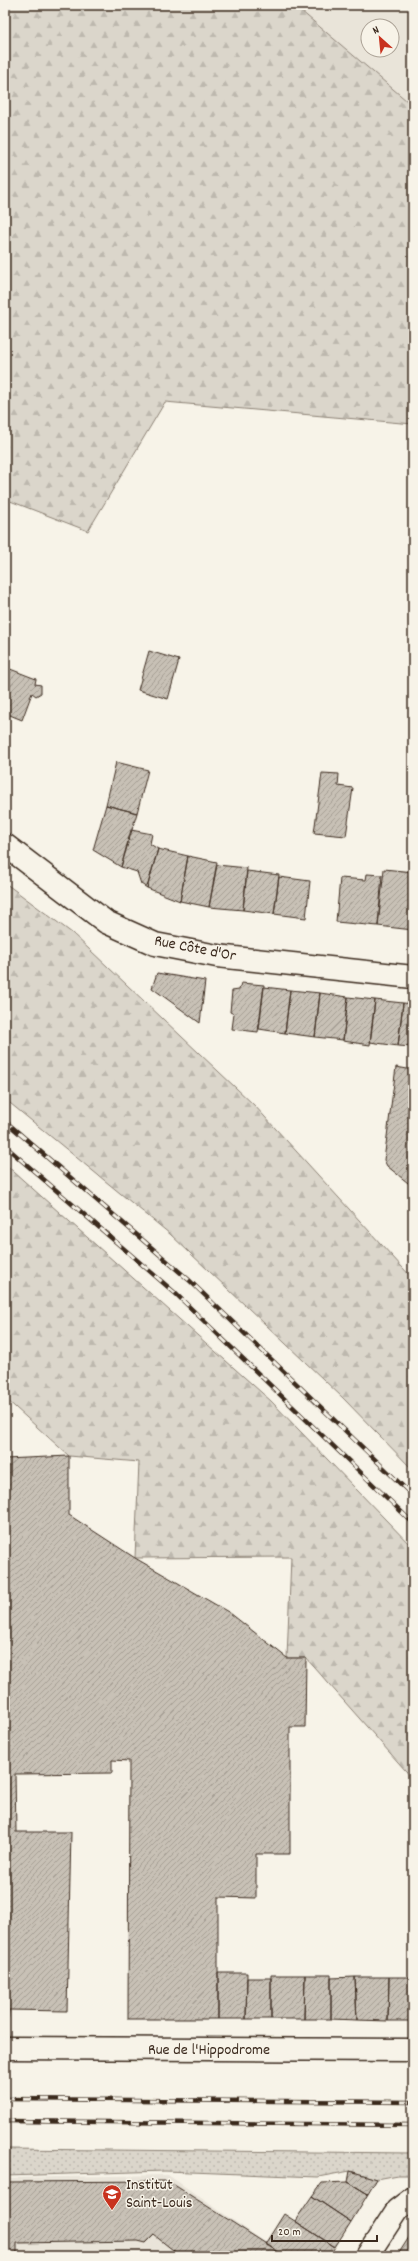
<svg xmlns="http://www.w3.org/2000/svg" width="418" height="2261" viewBox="0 0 418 2261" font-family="Dekko,sans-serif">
<defs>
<pattern id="grass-dots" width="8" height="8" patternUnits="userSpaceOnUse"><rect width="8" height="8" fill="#dbd6cb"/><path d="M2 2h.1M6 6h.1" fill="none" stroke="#bdb8ae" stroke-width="1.8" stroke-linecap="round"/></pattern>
<pattern id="forest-firs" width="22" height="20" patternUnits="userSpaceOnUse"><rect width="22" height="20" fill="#dbd6cb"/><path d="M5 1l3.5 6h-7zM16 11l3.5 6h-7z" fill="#bdb8ae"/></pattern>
<pattern id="building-hatch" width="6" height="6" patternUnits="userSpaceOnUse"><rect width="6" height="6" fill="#c8c1b6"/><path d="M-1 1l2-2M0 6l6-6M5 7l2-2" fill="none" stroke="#a49d93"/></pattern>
</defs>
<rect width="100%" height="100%" fill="#f7f3e8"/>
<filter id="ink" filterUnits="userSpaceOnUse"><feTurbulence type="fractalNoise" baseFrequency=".025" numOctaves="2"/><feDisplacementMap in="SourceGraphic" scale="8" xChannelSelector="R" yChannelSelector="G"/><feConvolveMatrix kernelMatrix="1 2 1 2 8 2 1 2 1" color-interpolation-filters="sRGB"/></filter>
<g filter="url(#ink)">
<!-- built -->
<path fill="#e9e4d9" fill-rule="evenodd" d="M 294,5 L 413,5 L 413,106 ZM 368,26 L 392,26 L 392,50 L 368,50 Z
M 168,2175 L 285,2256 L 5,2256 L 5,2178 Z"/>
<!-- grass -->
<path fill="url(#grass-dots)" stroke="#8b8074" d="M 5,2149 L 413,2153 L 413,2175 L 398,2175 L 377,2179 L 350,2171 L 318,2177 L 165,2171 L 5,2176 Z"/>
<!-- forest -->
<path fill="url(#forest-firs)" stroke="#8b8074" d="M 5,5 L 294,5 L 413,106 L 413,424 L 165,402 L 88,531 L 5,499 Z
M 5,883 L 72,933 L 254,1105 L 413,1279 L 413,1470 L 343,1398 L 170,1234 L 5,1099 Z
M 5,1164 L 271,1401 L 413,1548 L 413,1779 L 306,1658 L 287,1658 L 291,1557 L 135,1558 L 139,1462 L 69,1456 L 5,1398 Z"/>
<!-- building -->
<path fill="url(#building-hatch)" stroke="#3b2a1e" d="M 149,651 L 179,660 L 168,699 L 138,690 Z
M 5,667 L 36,679 L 35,684 L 41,685 L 41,693 L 36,696 L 32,693 L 22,720 L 5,713 Z
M 116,762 L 148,770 L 137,813 L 106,805 Z
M 322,773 L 339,774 L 338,786 L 353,788 L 346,836 L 314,833 Z
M 106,805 L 137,813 L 121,867 L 93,850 Z
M 131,830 L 152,834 L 150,844 L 158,849 L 147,888 L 141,884 L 137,872 L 121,867 Z
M 158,849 L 188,856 L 180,901 L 147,888 Z
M 188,856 L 217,862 L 209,907 L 180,901 Z
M 217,865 L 247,868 L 243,910 L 209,907 Z
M 384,869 L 413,872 L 413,930 L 378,926 Z
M 247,871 L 279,875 L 274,914 L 243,910 Z
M 367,874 L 382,875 L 378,926 L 336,922 L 340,878 L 366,880 Z
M 279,877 L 310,881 L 306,918 L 274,914 Z
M 157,973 L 205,981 L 200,1023 L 152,988 Z
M 241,983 L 264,985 L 258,1032 L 232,1029 L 234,1014 L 230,1012 L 232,991 L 239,990 Z
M 264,987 L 290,990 L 285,1033 L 259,1029 Z
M 290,990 L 320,993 L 315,1037 L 285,1033 Z
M 320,993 L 348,997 L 343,1040 L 315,1037 Z
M 348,997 L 375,1000 L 370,1045 L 343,1041 Z
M 375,1000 L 403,1003 L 398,1046 L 370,1042 Z
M 403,1003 L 413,1004 L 413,1047 L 398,1046 Z
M 396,1067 L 413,1070 L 413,1187 L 387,1166 L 384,1160 Z
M 69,1456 L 69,1515 L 135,1558 L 230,1613 L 287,1658 L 306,1658 L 305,1727 L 290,1727 L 290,1854 L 256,1854 L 256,1898 L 218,1897 L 218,2019 L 128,2019 L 129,1761 L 112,1760 L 112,1773 L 15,1774 L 16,1832 L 71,1832 L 67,2011 L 9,2010 L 8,2018 L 5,2017 L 5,1459 Z
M 218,1973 L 247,1973 L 246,2019 L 218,2019 Z
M 271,1975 L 305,1975 L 304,2019 L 271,2019 Z
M 305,1975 L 331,1975 L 331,2019 L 304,2019 Z
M 355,1977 L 357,2020 L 331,2019 L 331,1978 Z
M 355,1977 L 389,1977 L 388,2021 L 357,2020 Z
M 389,1977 L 413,1977 L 413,2021 L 388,2021 Z
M 247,1978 L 271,1978 L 271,2019 L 246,2019 Z
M 350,2171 L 377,2179 L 368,2194 L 348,2182 Z
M 168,2181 L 285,2256 L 176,2256 L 178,2254 L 154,2235 L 146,2243 L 138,2241 L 17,2243 L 17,2256 L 5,2256 L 5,2182 Z
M 348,2182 L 368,2194 L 351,2222 L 312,2196 L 322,2183 Z
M 312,2196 L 351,2222 L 335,2247 L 295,2221 Z
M 284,2214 L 335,2247 L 329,2256 L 285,2256 L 265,2244 Z
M 413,2231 L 413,2256 L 397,2256 Z"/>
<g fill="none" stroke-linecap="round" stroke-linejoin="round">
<defs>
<path id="minor" d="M 5,845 L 106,922 L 155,944 L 217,956 L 413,977
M 5,2048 L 413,2050
M 367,2256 L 397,2210 L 413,2198"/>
</defs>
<!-- minor casing -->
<use href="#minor" stroke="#3b2a1e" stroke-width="25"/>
<!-- minor -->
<use href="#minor" stroke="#f7f3e8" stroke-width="22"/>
<defs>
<path id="rail" d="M 5,1121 L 189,1280 L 413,1496
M 5,1146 L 175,1293 L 413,1523
M 5,2099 L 413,2102
M 5,2121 L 413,2125"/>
</defs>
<!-- rail casing -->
<use href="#rail" stroke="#3b2a1e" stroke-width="4.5"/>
<!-- rail -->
<use href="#rail" stroke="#f7f3e8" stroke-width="3" stroke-dasharray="9" stroke-linecap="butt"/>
</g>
</g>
<!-- icons -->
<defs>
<symbol id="school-pin" viewBox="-11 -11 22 30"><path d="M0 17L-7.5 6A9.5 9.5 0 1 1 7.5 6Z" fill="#c8321e" stroke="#f7f3e8"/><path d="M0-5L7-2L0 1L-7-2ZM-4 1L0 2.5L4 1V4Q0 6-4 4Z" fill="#fff"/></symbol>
</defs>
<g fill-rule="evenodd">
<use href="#school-pin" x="101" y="2183" width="22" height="30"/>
</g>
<g text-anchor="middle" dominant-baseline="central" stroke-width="3" stroke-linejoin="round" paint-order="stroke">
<!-- street labels -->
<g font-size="16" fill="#3b2a1e" stroke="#f7f3e8">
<text transform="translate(195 949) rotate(11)">Rue Côte d'Or</text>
<text x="209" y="2050">Rue de l'Hippodrome</text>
</g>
<!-- poi labels -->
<g font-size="16" fill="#3b2a1e" stroke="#f7f3e8" text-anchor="start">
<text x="126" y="2185">Institut<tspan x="126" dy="18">Saint-Louis</tspan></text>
</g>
</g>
<!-- margin -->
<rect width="418" height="2261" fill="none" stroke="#f7f3e8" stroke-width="20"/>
<rect x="10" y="10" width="398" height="2241" fill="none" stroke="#3b2a1e" stroke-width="1.5" filter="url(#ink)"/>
<!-- north arrow -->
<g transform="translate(380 38) rotate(333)"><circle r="19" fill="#f7f3e8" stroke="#aca397"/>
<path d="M0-3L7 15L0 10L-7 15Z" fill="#c8321e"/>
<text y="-6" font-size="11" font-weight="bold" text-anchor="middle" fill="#3b2a1e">N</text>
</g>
<!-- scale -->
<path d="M272 2235v6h105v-6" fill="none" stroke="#3b2a1e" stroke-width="2"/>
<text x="278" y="2235" font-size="12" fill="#3b2a1e" stroke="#f7f3e8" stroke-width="3" paint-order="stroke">20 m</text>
</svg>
